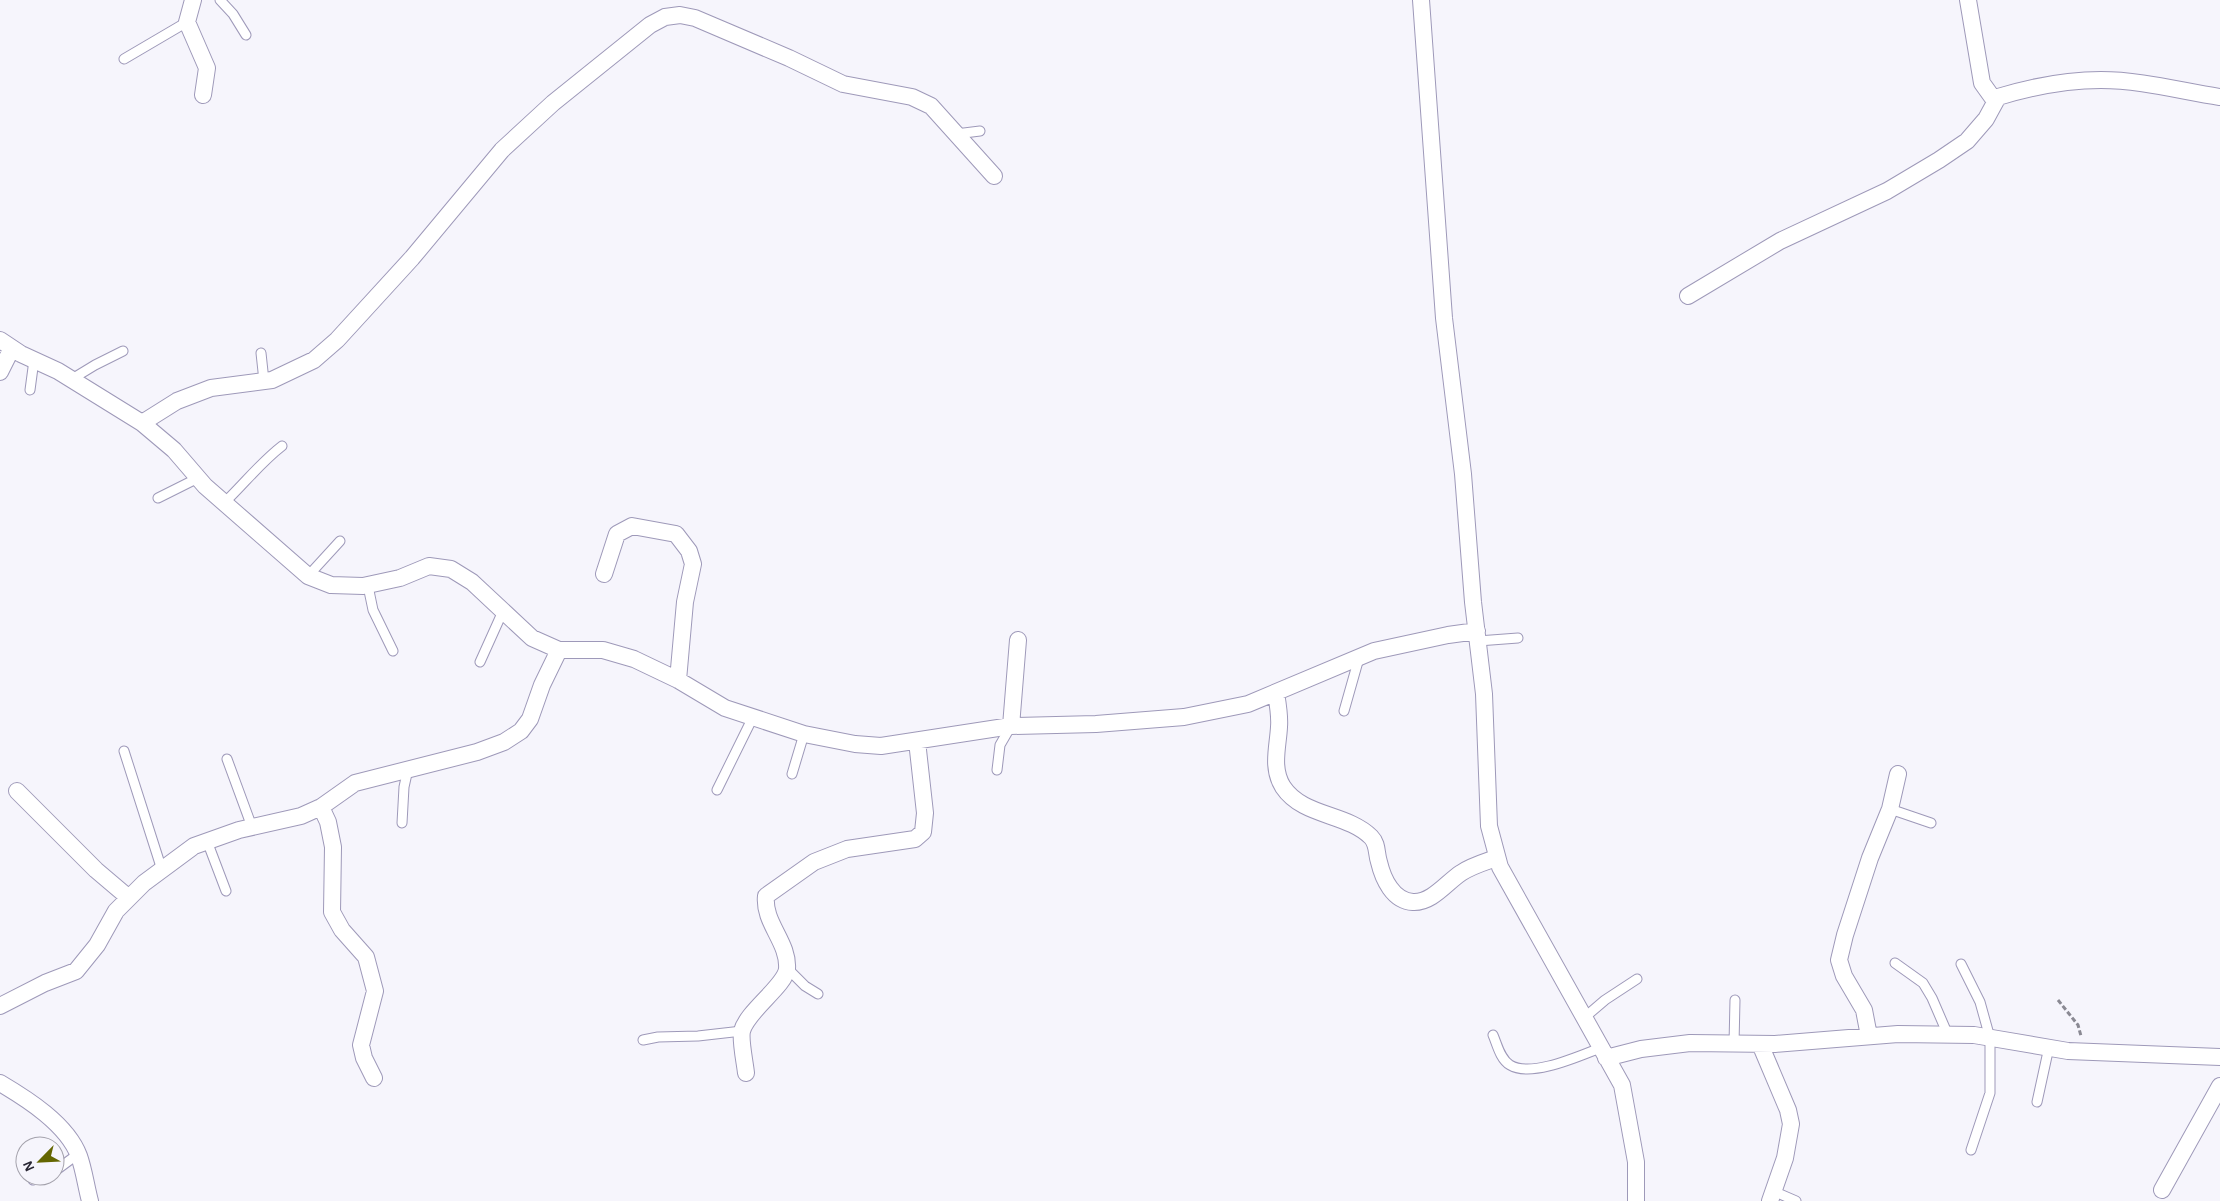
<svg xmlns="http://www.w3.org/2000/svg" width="2220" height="1201" viewBox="0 0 2220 1201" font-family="'Alegreya Sans',sans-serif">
<rect width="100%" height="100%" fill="#f6f5fc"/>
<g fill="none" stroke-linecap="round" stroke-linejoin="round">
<defs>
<path id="service" d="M 220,0 L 233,14 L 246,35
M 124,59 L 187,22
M 956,134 L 980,131
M 261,353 L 264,381
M 72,379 L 95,365 L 123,351
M 30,390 L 34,360
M 158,498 L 198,478
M 224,503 C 244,484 260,463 282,446
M 308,576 L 340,541
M 368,586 L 373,610 L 393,651
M 1478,641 L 1518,638
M 480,662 L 503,611
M 1344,711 L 1359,658
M 124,751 L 162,870
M 227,759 L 252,827
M 997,770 L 1000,745 L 1011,726
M 792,774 L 804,734
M 717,790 L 753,717
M 1890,809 L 1931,823
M 402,823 L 404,787 L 408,769
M 207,841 L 226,891
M 1895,963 L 1923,983 L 1932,998 L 1948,1035
M 1961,964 L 1980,1002 L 1990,1038 L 1990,1093 L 1971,1150
M 787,968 L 805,986 L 818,994
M 1584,1018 L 1605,1000 L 1637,979
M 1493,1035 C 1497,1044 1500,1059 1510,1065 C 1531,1078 1579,1056 1600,1048
M 643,1040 L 658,1037 L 698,1036 L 742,1031
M 1734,1044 L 1735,1000
M 2037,1102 L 2049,1047
M 55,1171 L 78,1154
M 33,1180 L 45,1176
M 1773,1191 L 1796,1201"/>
<path id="minor" d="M 193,0 L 187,22 L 207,68 L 203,95
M 1421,0 L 1444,318 L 1463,474 L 1473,602 L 1484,694 L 1489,826 L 1500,867 L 1622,1085 L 1636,1162 L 1636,1201
M 1968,0 L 1982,83 L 1992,97 L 1998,97
M 1688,296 L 1780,241 L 1887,191 L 1939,160 L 1967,141 L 1986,119 L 1998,97 C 2031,87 2067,80 2101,80 C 2141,80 2181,91 2220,97
M 0,340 L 21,354 L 58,371 L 142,423 L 174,450 L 205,486 L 308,576 L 331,585 L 363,586 L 400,578 L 429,566 L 451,569 L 472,582 L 532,638 L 559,650 L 603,650 L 634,659 L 678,680 L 725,708 L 804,734 L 855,744 L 881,746 L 1011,726 L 1096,724 L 1184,717 L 1248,704 L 1374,651 L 1448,635 L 1477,631
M 0,372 L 12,348
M 142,423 L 177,401 L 211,388 L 272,380 L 314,360 L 337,340 L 412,258 L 502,150 L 553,103 L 650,25 L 665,17 L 680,15 L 695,18 L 789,58 L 843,84 L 912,97 L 931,106 L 994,176
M 604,574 L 617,534 L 632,526 L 676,534 L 689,551 L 693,564 L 685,602 L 678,680
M 1276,693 C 1278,705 1280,716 1279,727 C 1278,747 1271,768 1283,787 C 1303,817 1347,813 1371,837 C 1378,844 1376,853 1379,862 C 1383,879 1393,901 1413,902 C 1432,903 1447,882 1461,873 C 1471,866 1485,862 1496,858
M 1011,726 L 1018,640
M 17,791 L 96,870 L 129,898
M 321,807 L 328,822 L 333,847 L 332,912 L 342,930 L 366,957 L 375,991 L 361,1045 L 364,1058 L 374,1078
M 0,1006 L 45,983 L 76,971 L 97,945 L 116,911 L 144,883 L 194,846 L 239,830 L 301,816 L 321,807 L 355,783 L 477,752 L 504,742 L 521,731 L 530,719 L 542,685 L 559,650
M 1869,1036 L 1864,1010 L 1844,976 L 1839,960 L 1845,935 L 1870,858 L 1890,809 L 1898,774
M 1760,1044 L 1788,1110 L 1791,1124 L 1785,1158 L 1770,1201
M 1606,1058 L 1641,1049 L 1690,1043 L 1775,1044 L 1898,1034 L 1974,1035 L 2068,1051 L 2220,1057
M 746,1073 C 745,1063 740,1040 742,1031 C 747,1011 785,986 787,969 C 789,942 763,923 766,896 L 814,862 L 847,849 L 915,839 L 923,832 L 925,813 L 917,741
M 0,1083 C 27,1099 67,1124 79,1156 C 84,1170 86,1186 90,1201
M 2162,1190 L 2220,1086"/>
</defs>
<!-- service casing -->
<use href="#service" stroke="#9e99b9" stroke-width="11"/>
<!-- minor casing -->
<use href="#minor" stroke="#9e99b9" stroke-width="18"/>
<!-- path -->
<path stroke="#8a8993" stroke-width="3" stroke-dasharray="5 2.5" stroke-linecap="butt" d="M 2058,1000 L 2078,1025 L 2081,1036"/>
<!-- service -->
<use href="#service" stroke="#fff" stroke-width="9"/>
<!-- minor -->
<use href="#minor" stroke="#fff" stroke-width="16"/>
</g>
<!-- north arrow -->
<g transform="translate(40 1161) rotate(246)"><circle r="24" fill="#f6f5fc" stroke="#a4a2ac"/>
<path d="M0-4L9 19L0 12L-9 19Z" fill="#646601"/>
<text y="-8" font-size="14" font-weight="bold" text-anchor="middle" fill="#282633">N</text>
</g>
</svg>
